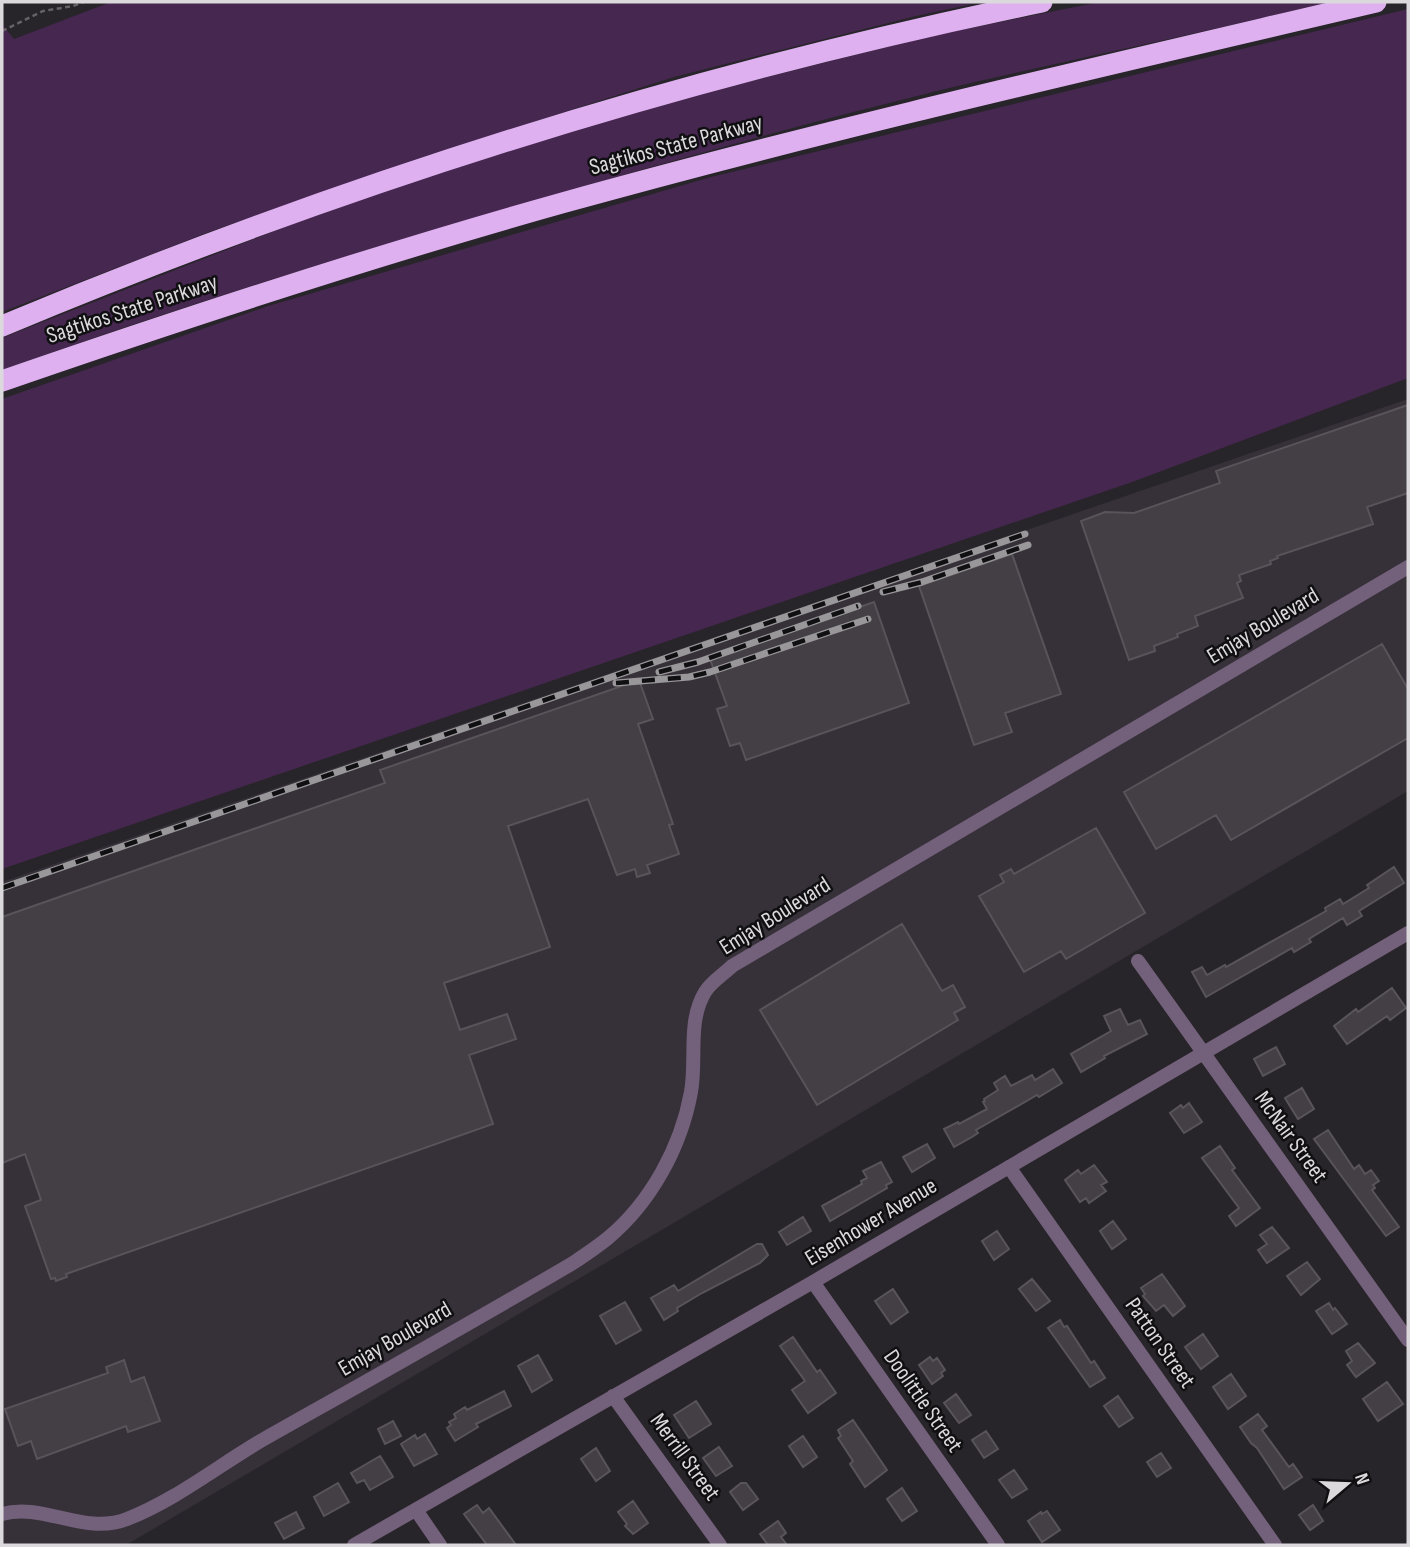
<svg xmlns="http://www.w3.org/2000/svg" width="1410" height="1547" viewBox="0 0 1410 1547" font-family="'Sofia Sans Condensed',sans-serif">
<rect width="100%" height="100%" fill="#28252a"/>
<!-- built -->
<path fill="#363039" d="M 1408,399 L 1408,791 L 126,1545 L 2,1545 L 2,882 Z"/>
<!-- green -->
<path fill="#45274f" d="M 111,2 L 982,2 L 916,16 L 674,77 L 426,156 L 209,232 L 2,312 L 2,24 L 14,39 Z
M 1100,2 L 1330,2 C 1202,33 1073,59 945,89 C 806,123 667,162 530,202 C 352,253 176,308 2,370 L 2,338 L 338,206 L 624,113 L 930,36 Z
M 1408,9 L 1408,378 L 1135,481 L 2,869 L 2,399 L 268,306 L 711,177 Z"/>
<!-- building -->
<path fill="#433f44" stroke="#585459" stroke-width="2" d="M 1408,405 L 1408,493 L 1367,507 L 1373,524 L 1277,556 L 1278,558 L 1270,561 L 1271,564 L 1239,575 L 1241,581 L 1237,583 L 1243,598 L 1195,616 L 1198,626 L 1177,634 L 1178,637 L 1154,646 L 1155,651 L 1129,660 L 1081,521 L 1105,512 L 1134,513 L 1220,483 L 1216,471 Z
M 1012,554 L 1061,694 L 1005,713 L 1012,732 L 974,745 L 919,586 Z
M 874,602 L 909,703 L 746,760 L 740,743 L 730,746 L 717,709 L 727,706 L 710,659 Z
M 1382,644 L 1408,689 L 1408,738 L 1231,840 L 1216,815 L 1156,849 L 1124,792 Z
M 639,680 L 653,719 L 638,724 L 673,824 L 669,825 L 679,854 L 647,865 L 650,873 L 637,877 L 635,869 L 617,875 L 588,799 L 508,826 L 550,947 L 444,983 L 460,1030 L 507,1014 L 516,1039 L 469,1055 L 493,1124 L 66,1274 L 67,1277 L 56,1281 L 55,1278 L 51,1279 L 25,1206 L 41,1200 L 25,1154 L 2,1163 L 2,917 L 385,783 L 380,770 Z
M 1096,828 L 1145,913 L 1066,959 L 1061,951 L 1024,972 L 979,896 L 1004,882 L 1000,875 L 1011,869 L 1014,874 Z
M 1394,867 L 1404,883 L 1359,911 L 1362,916 L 1347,925 L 1343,918 L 1309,939 L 1311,942 L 1294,952 L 1292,948 L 1206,997 L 1192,972 L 1202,967 L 1207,975 L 1225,965 L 1226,967 L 1326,911 L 1325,908 L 1340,899 L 1343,904 L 1369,888 L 1367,885 Z
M 902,924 L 942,991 L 953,985 L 965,1007 L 954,1013 L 958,1020 L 817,1105 L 760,1010 Z
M 1392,988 L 1406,1008 L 1390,1020 L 1387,1016 L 1347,1044 L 1334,1026 L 1356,1009 L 1358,1012 Z
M 1120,1009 L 1128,1025 L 1140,1020 L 1147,1034 L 1104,1056 L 1105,1058 L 1081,1072 L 1071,1054 L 1111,1031 L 1104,1016 Z
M 1276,1047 L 1285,1064 L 1263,1076 L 1254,1059 Z
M 1053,1069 L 1062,1083 L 1039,1097 L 1037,1095 L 976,1130 L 978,1133 L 972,1137 L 954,1147 L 944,1129 L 958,1122 L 959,1124 L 987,1109 L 983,1102 L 985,1101 L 984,1099 L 998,1090 L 994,1083 L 1005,1076 L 1011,1086 L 1032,1075 L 1035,1080 Z
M 1302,1088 L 1314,1109 L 1298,1119 L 1285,1098 Z
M 1189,1103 L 1202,1122 L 1184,1133 L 1170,1113 L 1181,1105 L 1183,1108 Z
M 1328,1130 L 1354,1169 L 1359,1165 L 1365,1174 L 1371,1170 L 1379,1181 L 1373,1185 L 1375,1188 L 1372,1190 L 1399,1227 L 1386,1236 L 1314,1139 Z
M 927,1144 L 935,1158 L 912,1172 L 903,1157 Z
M 1220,1146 L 1235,1168 L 1232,1170 L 1260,1208 L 1236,1226 L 1229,1216 L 1239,1208 L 1202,1158 Z
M 881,1162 L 892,1182 L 886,1185 L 887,1188 L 830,1221 L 822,1206 L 862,1184 L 861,1181 L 867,1178 L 863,1171 Z
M 1094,1165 L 1107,1182 L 1101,1185 L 1106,1191 L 1089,1203 L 1086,1198 L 1080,1202 L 1065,1180 L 1078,1170 L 1081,1174 Z
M 803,1217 L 811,1231 L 787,1245 L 779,1232 Z
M 1113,1221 L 1126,1239 L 1112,1249 L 1100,1231 Z
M 1272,1227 L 1289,1248 L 1267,1263 L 1258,1250 L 1267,1244 L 1260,1235 Z
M 997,1231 L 1009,1249 L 994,1260 L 982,1241 Z
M 757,1244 L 762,1244 L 768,1255 L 760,1263 L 702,1293 L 677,1308 L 678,1311 L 664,1320 L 651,1298 L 674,1285 L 678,1291 Z
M 1307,1262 L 1320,1279 L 1301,1295 L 1287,1276 Z
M 1162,1274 L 1185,1306 L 1173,1316 L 1164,1305 L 1156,1311 L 1143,1296 L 1145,1294 L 1141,1288 Z
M 1032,1279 L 1050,1301 L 1036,1311 L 1019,1289 Z
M 893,1289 L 908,1312 L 891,1324 L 875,1301 Z
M 625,1302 L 641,1330 L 616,1344 L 600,1316 Z
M 1329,1303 L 1333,1310 L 1335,1308 L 1347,1324 L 1332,1334 L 1316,1311 Z
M 1060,1320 L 1064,1327 L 1067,1326 L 1091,1363 L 1094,1361 L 1105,1378 L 1090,1387 L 1048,1328 Z
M 1203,1334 L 1218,1356 L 1201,1369 L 1185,1347 Z
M 793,1337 L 817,1372 L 820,1370 L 836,1393 L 808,1413 L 792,1390 L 805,1381 L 780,1346 Z
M 1358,1343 L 1375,1363 L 1356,1377 L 1347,1365 L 1352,1361 L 1346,1351 Z
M 538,1355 L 552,1380 L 532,1392 L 518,1366 Z
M 930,1357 L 933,1361 L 937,1358 L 945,1370 L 941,1373 L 943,1376 L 932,1384 L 919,1365 Z
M 124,1360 L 131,1382 L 144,1377 L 160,1421 L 128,1432 L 126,1426 L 37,1459 L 31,1441 L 18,1446 L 5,1409 L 108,1373 L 106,1367 Z
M 1231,1374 L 1246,1396 L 1228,1409 L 1213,1387 Z
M 1387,1382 L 1403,1404 L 1378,1421 L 1363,1399 Z
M 504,1391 L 511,1406 L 476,1424 L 478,1427 L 455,1441 L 447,1428 L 451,1425 L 449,1422 L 456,1418 L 454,1414 L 465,1407 L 467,1410 Z
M 956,1394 L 971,1415 L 959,1423 L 944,1403 Z
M 1118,1396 L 1133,1418 L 1119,1427 L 1104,1406 Z
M 696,1401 L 711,1424 L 689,1438 L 674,1415 Z
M 1258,1414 L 1267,1426 L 1262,1430 L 1289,1467 L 1293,1464 L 1302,1477 L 1284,1489 L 1257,1448 L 1251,1443 L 1240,1427 Z
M 853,1420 L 887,1470 L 865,1487 L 850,1464 L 853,1461 L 838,1438 L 841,1436 L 838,1430 Z
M 393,1421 L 401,1436 L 385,1444 L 378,1429 Z
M 986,1431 L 998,1449 L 984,1458 L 972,1440 Z
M 425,1434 L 437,1454 L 414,1466 L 401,1444 L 415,1435 L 417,1439 Z
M 803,1436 L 817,1457 L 803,1467 L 789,1446 Z
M 719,1447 L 732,1466 L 716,1476 L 703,1458 Z
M 596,1448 L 610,1471 L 596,1481 L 581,1459 Z
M 1161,1453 L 1171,1468 L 1157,1477 L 1147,1462 Z
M 380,1456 L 393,1477 L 370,1490 L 364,1480 L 357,1483 L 351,1473 Z
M 1014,1470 L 1027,1489 L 1012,1498 L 999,1480 Z
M 338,1483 L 349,1502 L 324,1516 L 314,1497 Z
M 741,1483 L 746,1483 L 758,1499 L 743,1510 L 730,1492 Z
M 902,1488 L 917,1511 L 902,1521 L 887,1499 Z
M 633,1501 L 648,1523 L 633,1534 L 625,1526 L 627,1524 L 618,1512 Z
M 477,1505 L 483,1513 L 489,1508 L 516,1545 L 487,1545 L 464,1514 Z
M 1313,1505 L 1323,1521 L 1310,1530 L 1299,1515 Z
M 1047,1511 L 1060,1530 L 1042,1542 L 1028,1521 L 1041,1512 L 1042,1514 Z
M 296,1512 L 304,1528 L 284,1539 L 275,1523 Z
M 778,1521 L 786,1533 L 781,1537 L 787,1545 L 768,1545 L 760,1534 Z"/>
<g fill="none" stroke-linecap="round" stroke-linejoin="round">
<!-- path -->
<path stroke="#666367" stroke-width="2.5" stroke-dasharray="5 3.5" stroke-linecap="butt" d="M 2,31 L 43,11 L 73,6 L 84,2"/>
<!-- minor -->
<path stroke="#73607a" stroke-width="14" d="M 1138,961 L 1408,1340
M 1009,1167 L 1275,1545
M 813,1282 L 998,1545
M 613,1396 L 720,1545
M 416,1510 L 440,1545
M 2,1514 C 43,1502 84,1536 127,1519 C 176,1500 219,1465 264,1439 C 367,1381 471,1323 573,1263 C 585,1255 597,1247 608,1238 C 651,1202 681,1147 691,1092 C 697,1059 687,1022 705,992 C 711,982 724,974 732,966 L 1408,567
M 354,1545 L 813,1282 L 1408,933"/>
<!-- motorway -->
<path stroke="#dfb0f0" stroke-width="21" d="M 2,326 C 337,186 686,75 1042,2
M 2,381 C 187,317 373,256 562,203 C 831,128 1104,66 1376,2"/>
<defs>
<path id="rail" d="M 883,592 L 922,582 L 1028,545
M 659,672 L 698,662 L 858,606
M 616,683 L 689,677 L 710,672 L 868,619
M 2,888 L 1025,534"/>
</defs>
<!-- rail casing -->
<use href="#rail" stroke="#99979a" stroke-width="7"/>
<!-- rail -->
<use href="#rail" stroke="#100f11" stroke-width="4.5" stroke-dasharray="13" stroke-linecap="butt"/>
</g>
<g text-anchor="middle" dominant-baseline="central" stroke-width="5" stroke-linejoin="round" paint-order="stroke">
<!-- street labels -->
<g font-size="23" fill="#dbd9dc" stroke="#100f11">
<text transform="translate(676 145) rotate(-15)">Sagtikos State Parkway</text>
<text transform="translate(132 309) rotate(-18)">Sagtikos State Parkway</text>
<text transform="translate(1263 626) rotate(-31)">Emjay Boulevard</text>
<text transform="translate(775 916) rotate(-32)">Emjay Boulevard</text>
<text transform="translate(1291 1137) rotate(54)">McNair Street</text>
<text transform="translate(871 1222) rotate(-31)">Eisenhower Avenue</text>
<text transform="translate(395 1339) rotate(-30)">Emjay Boulevard</text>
<text transform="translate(1160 1343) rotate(55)">Patton Street</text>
<text transform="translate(923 1401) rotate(55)">Doolittle Street</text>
<text transform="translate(685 1457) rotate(54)">Merrill Street</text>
</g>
</g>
<!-- border -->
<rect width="1410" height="1547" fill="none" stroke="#dbd9dc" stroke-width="7"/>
<!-- north arrow -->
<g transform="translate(1347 1484) rotate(71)" stroke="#100f11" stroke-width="5" paint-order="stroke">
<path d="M0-5L12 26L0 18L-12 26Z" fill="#dbd9dc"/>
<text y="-10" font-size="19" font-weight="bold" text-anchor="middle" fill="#dbd9dc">N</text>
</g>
</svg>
